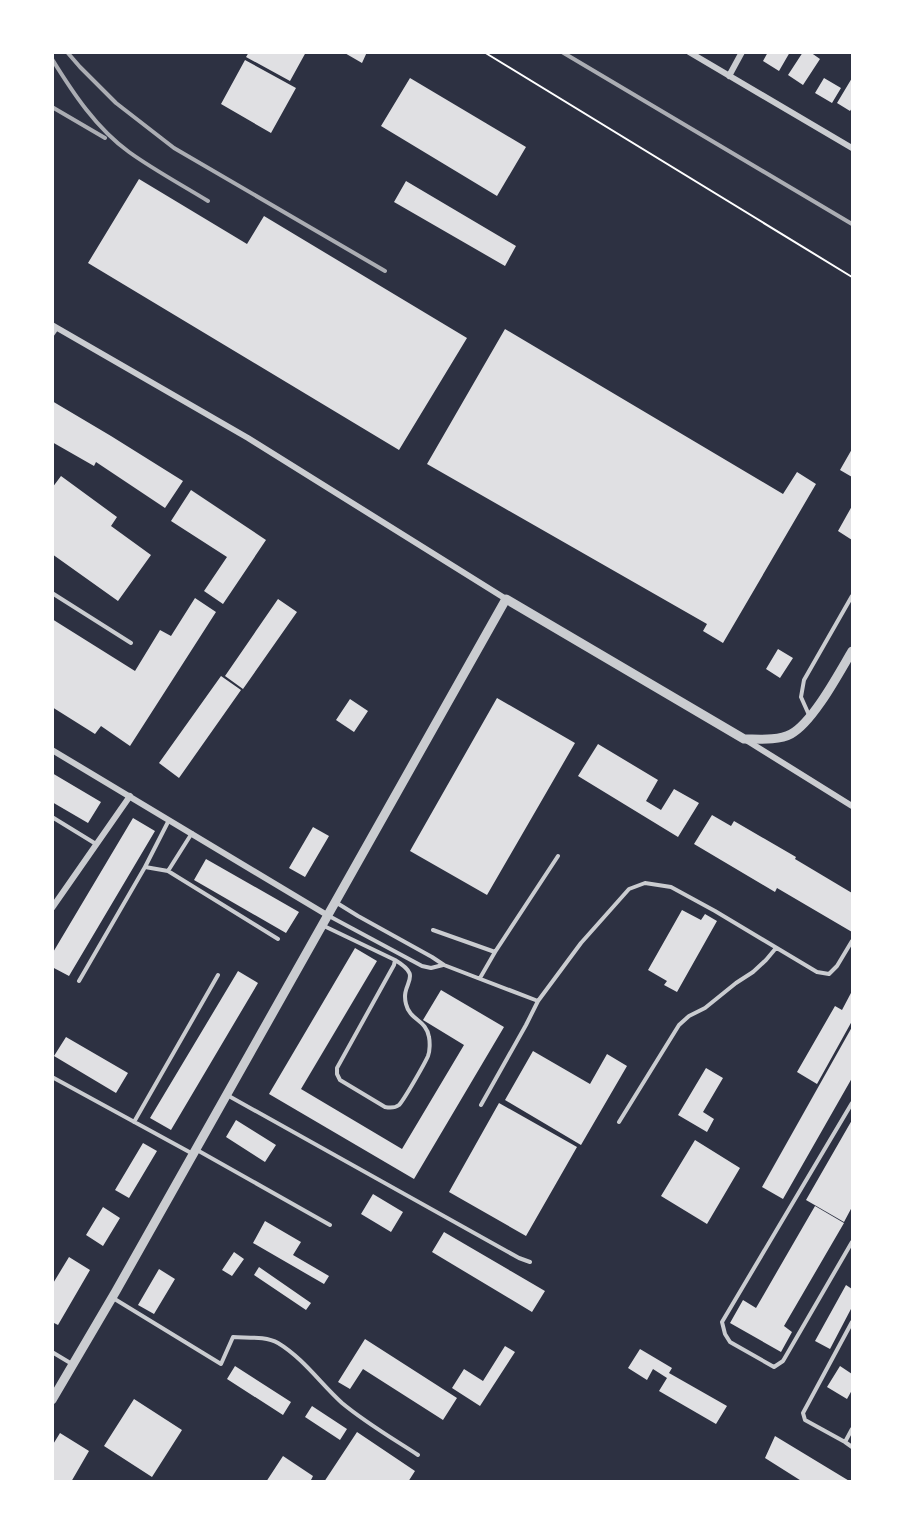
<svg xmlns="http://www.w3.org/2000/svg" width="905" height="1534" viewBox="0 0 905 1534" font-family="Montserrat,sans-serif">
<rect width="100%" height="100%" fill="#2d3142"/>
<!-- building -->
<path fill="#e0e0e3" d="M 249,52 L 306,52 L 290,81 L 246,57 Z
M 343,52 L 367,52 L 362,63 Z
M 768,52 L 790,52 L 779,71 L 763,61 Z
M 803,52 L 810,52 L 820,59 L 803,85 L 788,75 Z
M 245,60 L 296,88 L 271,133 L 221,104 Z
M 410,78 L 526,147 L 497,196 L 381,126 Z
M 824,78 L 841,88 L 832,103 L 815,93 Z
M 852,78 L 852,108 L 850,111 L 837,103 Z
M 139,179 L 247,244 L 264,216 L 467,338 L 399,450 L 88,263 Z
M 406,181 L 516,246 L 505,266 L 394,202 Z
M 505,329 L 783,494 L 797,472 L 816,484 L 723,643 L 703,631 L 707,624 L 427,464 Z
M 52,401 L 111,436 L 183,481 L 165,508 L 96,462 L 94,466 L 52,442 Z
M 852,449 L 852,477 L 840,470 Z
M 61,476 L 117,517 L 111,526 L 151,555 L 118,601 L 52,554 L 52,488 Z
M 191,490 L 266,540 L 223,604 L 204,591 L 227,557 L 171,521 Z
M 852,506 L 852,540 L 838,531 Z
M 195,598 L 216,612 L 130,746 L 101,726 L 95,734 L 52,707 L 52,619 L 135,671 L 160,630 L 171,636 Z
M 278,599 L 297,612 L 243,689 L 225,676 Z
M 778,649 L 793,658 L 780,678 L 766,669 Z
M 221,676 L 241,690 L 179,778 L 159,763 Z
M 497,698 L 575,743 L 487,895 L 410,851 Z
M 350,699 L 368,711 L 354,732 L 336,720 Z
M 598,744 L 658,780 L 646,801 L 661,810 L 674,789 L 699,803 L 678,837 L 578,776 Z
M 52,773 L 101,802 L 88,823 L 52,802 Z
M 712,815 L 731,826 L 734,821 L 796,857 L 795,859 L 852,893 L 852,932 L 777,888 L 775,892 L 694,844 Z
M 133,818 L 155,831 L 69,976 L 52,967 L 52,954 Z
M 313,827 L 329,836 L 305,877 L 289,868 Z
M 206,859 L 299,912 L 286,933 L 194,880 Z
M 682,910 L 701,920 L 705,914 L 717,921 L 677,992 L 664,985 L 667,981 L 648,970 Z
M 355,948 L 377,961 L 301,1089 L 402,1149 L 464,1045 L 423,1020 L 441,990 L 504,1027 L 414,1179 L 269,1094 Z
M 238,971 L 258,983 L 171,1130 L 150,1118 Z
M 852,991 L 852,1021 L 817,1084 L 797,1072 L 835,1006 L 842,1010 Z
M 852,1027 L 852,1078 L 783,1199 L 762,1187 Z
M 66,1037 L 128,1073 L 116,1093 L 54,1056 Z
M 533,1051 L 590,1084 L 607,1054 L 627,1066 L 581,1145 L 505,1100 Z
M 706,1068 L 723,1078 L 703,1112 L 714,1119 L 707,1132 L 678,1115 Z
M 499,1103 L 577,1147 L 526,1236 L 449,1192 Z
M 236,1120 L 276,1145 L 265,1162 L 226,1137 Z
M 852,1120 L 852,1207 L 844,1222 L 806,1200 Z
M 695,1140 L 740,1168 L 707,1224 L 661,1196 Z
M 143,1143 L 157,1151 L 129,1198 L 115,1190 Z
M 373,1194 L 403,1212 L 391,1232 L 361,1214 Z
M 815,1206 L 844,1223 L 784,1326 L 792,1332 L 781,1352 L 730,1323 L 743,1300 L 756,1308 Z
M 103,1207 L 120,1218 L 103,1246 L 86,1235 Z
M 265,1221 L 301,1242 L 293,1255 L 329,1276 L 324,1284 L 253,1243 Z
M 444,1232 L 545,1291 L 532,1312 L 432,1252 Z
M 234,1252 L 244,1259 L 232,1276 L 222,1270 Z
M 69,1257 L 90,1270 L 58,1325 L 52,1322 L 52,1285 Z
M 259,1267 L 311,1303 L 306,1310 L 254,1275 Z
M 159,1269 L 175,1279 L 154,1314 L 138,1305 Z
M 846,1285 L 852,1289 L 852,1307 L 830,1349 L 815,1341 Z
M 365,1339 L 457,1398 L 443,1420 L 363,1369 L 350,1389 L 338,1382 Z
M 505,1346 L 515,1352 L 480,1406 L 452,1388 L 464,1369 L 483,1381 Z
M 640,1349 L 672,1368 L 669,1373 L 727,1406 L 716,1424 L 659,1391 L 667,1378 L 653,1369 L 647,1380 L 628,1368 Z
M 235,1366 L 291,1402 L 283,1415 L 227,1379 Z
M 840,1366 L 852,1374 L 852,1390 L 847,1399 L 827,1387 Z
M 134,1399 L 182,1430 L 152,1477 L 104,1446 Z
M 312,1406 L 347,1429 L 340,1440 L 305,1417 Z
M 357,1432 L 415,1471 L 408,1482 L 324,1482 Z
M 60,1433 L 89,1451 L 71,1482 L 52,1482 L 52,1446 Z
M 775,1436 L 851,1482 L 803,1482 L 765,1458 Z
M 283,1456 L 313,1476 L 310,1482 L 266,1482 Z"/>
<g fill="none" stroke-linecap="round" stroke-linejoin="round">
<!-- path -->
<path stroke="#fff" stroke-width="2" d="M 484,52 L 852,277"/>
<!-- service -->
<path stroke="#caccd0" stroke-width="4" d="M 52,335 L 57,328
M 52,593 L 131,643
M 809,715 L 801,697 L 804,680 L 852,596
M 52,817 L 96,844
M 192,833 L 168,871 L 278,939
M 145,867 L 169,820
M 337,903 L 358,916 L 432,957 L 444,965 L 538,1001
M 329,916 L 422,966 L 431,968 L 443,965
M 324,926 L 395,960 L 394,965 L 337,1068 L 337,1074 L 340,1080 L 385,1107 C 390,1108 395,1108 399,1105 C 404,1100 425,1063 428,1056 C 430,1051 430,1042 429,1037 C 426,1019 410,1021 406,1004 C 400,981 425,978 395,960
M 433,930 L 495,952
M 480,978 L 495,952 L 558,856
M 79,981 L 145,867 L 168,871
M 52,1077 L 193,1154
M 227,1095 L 519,1258 L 530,1262
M 852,1103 L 722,1322 L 725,1334 L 730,1342 L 774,1367 L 783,1361 L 852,1242
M 481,1105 L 526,1025 L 538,1001 L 581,943 L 629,889 L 645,883 L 671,887 L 715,911 L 817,972 L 829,974 L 837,966 L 852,941
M 134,1122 L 218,975
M 619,1122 L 679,1025 L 689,1016 L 705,1008 L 736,983 L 753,972 L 766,960 L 776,948
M 197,1150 L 330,1225
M 113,1298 L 221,1364 L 233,1337 C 247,1338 266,1336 278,1343 C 303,1358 321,1384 342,1403 C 366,1423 392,1438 418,1455
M 52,1352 L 72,1364
M 852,1429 L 845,1442 L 852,1447
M 845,1442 L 805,1420 L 803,1413 L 852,1322"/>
<!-- minor -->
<path stroke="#caccd0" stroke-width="6" d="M 689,52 L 852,148
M 729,76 L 742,52
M 52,325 L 248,438 L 506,599
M 746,740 L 852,806
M 52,750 L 327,915
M 52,908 L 130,796"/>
<!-- tertiary -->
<path stroke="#caccd0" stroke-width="9" d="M 52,1400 L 116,1291 L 506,599 L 744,739 C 758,739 778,741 791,734 C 813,722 839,673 852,651"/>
<!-- rail -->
<path stroke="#abadb3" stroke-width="4" d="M 67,52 L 80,67 L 116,103 L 174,148 L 385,271
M 562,52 L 852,224
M 52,59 C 73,93 96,128 129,152 C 154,170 182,185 208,201
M 52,107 L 105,138"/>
</g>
<!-- border -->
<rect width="905" height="1534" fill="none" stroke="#ffffff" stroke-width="108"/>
</svg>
